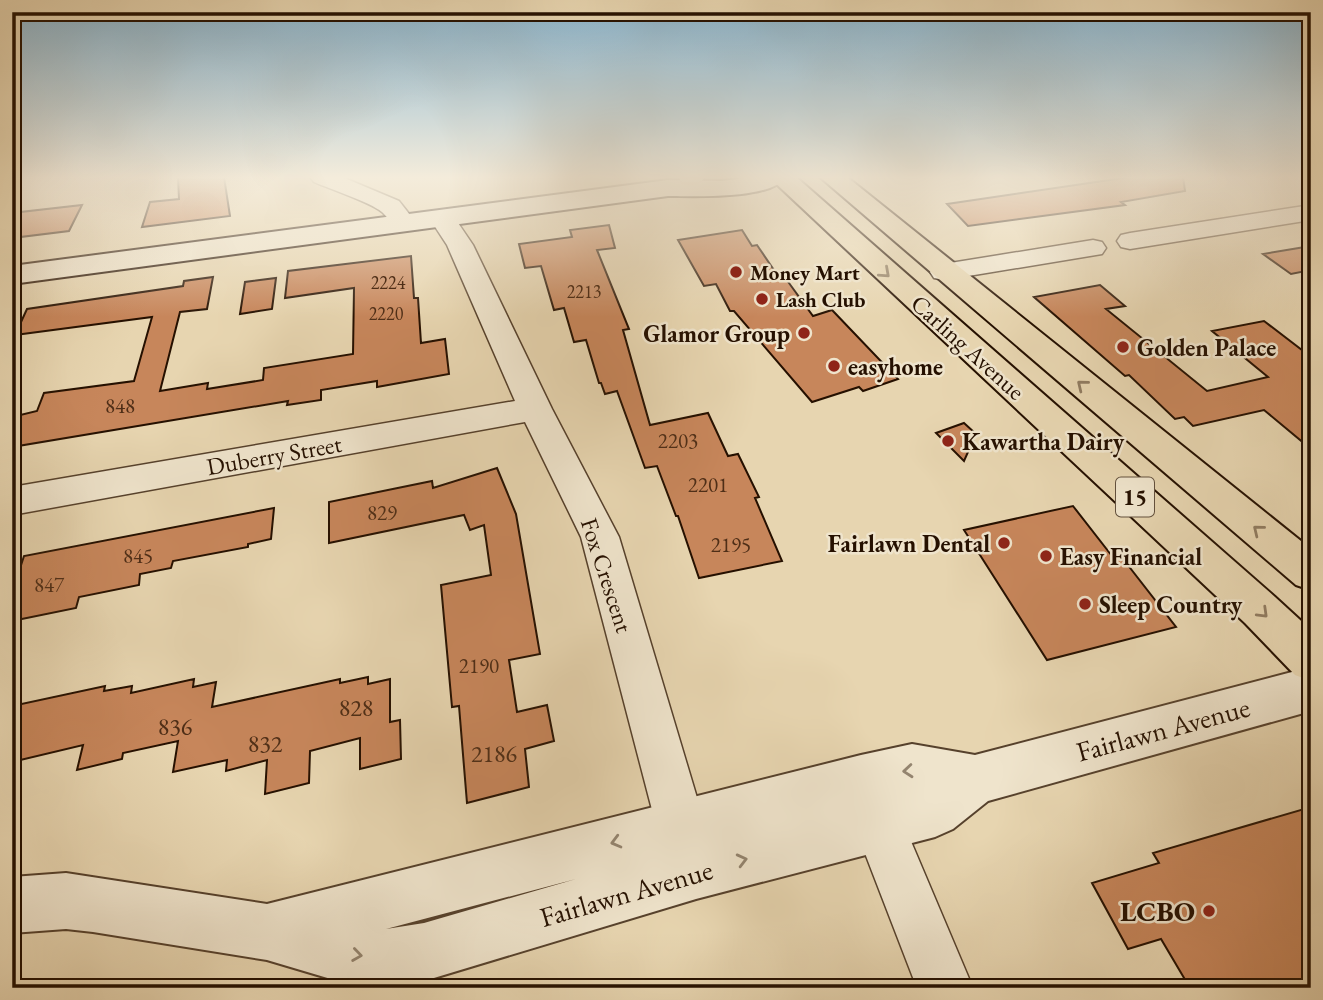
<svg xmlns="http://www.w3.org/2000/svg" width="1323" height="1000" viewBox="0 0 1323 1000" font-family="'EB Garamond',serif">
<rect width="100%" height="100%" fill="#e7d5b0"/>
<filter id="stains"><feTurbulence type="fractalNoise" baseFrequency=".00286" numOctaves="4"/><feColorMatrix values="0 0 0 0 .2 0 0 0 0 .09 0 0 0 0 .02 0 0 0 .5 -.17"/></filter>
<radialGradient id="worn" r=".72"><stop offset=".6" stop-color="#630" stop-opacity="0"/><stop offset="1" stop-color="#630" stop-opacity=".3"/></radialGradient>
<!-- building -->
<path fill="#c7865b" stroke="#251000" stroke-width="2" d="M 178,177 L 224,177 L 230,216 L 142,227 L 150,202 L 179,199 Z
M 1130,177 L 1183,177 L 1185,191 L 1121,202 L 1125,205 L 968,226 L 947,204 Z
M 82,205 L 69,231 L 12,238 L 12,213 Z
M 609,225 L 615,248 L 597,250 L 629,329 L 623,330 L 650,425 L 708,413 L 728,456 L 738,454 L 759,497 L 755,498 L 782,561 L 699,578 L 678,516 L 676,516 L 657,466 L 645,468 L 617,391 L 605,394 L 601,383 L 599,383 L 586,340 L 574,342 L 564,308 L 554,310 L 541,266 L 525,268 L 519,244 L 572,237 L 570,230 Z
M 742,230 L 752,246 L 757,245 L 776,273 L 781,272 L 813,316 L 832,310 L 898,379 L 863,391 L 859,387 L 812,402 L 734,311 L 730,311 L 716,284 L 704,286 L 678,240 Z
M 1311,246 L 1311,270 L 1291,274 L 1263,254 Z
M 411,256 L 414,298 L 418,298 L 421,343 L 445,339 L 449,374 L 377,387 L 377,381 L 321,390 L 321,400 L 287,405 L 288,401 L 12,447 L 12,417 L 37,411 L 44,393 L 134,381 L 152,317 L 15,335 L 27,309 L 183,286 L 184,281 L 213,277 L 207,309 L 180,312 L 160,391 L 208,383 L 207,389 L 263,380 L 264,368 L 353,354 L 354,288 L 285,298 L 288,271 Z
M 276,278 L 272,309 L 240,314 L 245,282 Z
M 1100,285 L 1125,306 L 1106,309 L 1207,391 L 1268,377 L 1212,331 L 1264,321 L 1311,357 L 1311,449 L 1264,410 L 1193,426 L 1184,417 L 1175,419 L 1129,375 L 1125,376 L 1034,297 Z
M 964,423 L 976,434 L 964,461 L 936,433 Z
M 497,468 L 516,514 L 540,654 L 509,660 L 517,712 L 547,705 L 554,741 L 525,749 L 529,787 L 467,803 L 459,706 L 452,707 L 441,585 L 491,575 L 484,525 L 470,530 L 464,515 L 329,543 L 329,502 L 432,481 L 433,488 Z
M 1073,506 L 1112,556 L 1120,555 L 1176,627 L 1047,660 L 964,530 Z
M 274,508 L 271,539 L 248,544 L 248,547 L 173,561 L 171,568 L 140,574 L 139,585 L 79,597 L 76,608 L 12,621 L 12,593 L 24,556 Z
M 368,677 L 368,684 L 390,679 L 390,722 L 400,720 L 401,759 L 360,769 L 360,738 L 310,751 L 309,783 L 265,794 L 267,760 L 226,771 L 227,760 L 173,772 L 178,741 L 123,753 L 122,759 L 77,770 L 83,745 L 12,762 L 12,706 L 105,686 L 104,691 L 132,686 L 131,693 L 194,679 L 193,687 L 216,682 L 212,707 L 340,679 L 340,683 Z
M 1311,807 L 1311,988 L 1190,988 L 1161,939 L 1128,949 L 1092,883 L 1159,863 L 1153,853 Z"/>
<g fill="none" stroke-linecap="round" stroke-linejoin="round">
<defs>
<path id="minor" d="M 310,177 L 342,177 L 399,201 L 417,224 L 413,229 C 394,234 394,223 382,212 C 370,202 330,189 314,182 Z
M 1311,205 L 1311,220 L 1130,249 L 1121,247 L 1117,241 L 1121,235 L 1130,233 Z
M 443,211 L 452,214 L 473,245 L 552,409 L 619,537 L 712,848 L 705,866 L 687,873 L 669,866 L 662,848 L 581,537 L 525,422 L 12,515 L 12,487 L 515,401 L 447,245 L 430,219 L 434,214 Z
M 1093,240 L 1102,242 L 1106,248 L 1102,254 L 944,280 L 934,278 L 930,272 L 934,266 L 944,264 Z
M 871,779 L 888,787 L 973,988 L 917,988 L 846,804 L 854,787 Z"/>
<path id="tertiary" d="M 1311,667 L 1311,711 L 988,801 L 953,829 L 935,837 L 696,899 L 424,981 L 389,987 L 368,986 L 341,982 L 267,960 L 93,932 L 66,929 L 12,933 L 12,877 L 66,873 L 267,904 L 861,755 L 912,744 L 975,755 ZM 576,879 L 424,923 L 386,929 Z"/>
<path id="secondary" d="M 750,177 L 786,177 C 770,200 694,196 668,196 L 12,284 L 12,266 L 668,180 L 722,181 Z"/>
<path id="primary" d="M 679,177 L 705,177 C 699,186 692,187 681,184 Z
M 769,177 L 796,177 L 1275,597 L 1311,630 L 1311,681 L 1295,675 L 1245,623 Z
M 820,177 L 847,177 L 1311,549 L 1311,590 L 1296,585 Z"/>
</defs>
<!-- minor casing -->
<use href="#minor" stroke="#56412c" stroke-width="3"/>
<!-- tertiary casing -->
<use href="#tertiary" stroke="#56412c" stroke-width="4"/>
<!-- secondary casing -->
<use href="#secondary" stroke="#251000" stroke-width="4"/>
<!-- primary casing -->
<use href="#primary" stroke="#251000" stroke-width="4"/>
<!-- minor -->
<use href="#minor" fill="#efe4cc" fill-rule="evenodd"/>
<!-- tertiary -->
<use href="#tertiary" fill="#efe4cc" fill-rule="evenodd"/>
<!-- secondary -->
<use href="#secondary" fill="#efe4cc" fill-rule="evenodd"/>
<!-- primary -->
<use href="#primary" fill="#e7d5b0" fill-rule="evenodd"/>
</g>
<!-- one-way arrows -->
<defs><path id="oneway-chevron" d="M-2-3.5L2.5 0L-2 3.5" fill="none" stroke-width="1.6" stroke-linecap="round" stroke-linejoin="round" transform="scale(1.75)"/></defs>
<g stroke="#907c61">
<use href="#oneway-chevron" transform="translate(885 273) rotate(42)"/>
<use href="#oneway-chevron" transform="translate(1082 385) rotate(-141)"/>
<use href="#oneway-chevron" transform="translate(1258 530) rotate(-141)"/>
<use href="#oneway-chevron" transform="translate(1263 613) rotate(44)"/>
</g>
<g stroke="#948570">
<use href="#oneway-chevron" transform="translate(908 771) rotate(175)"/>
<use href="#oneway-chevron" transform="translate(616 842) rotate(165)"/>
<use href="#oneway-chevron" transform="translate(742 860) rotate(-14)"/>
<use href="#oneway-chevron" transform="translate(357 955) rotate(8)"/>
</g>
<!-- sky -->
<linearGradient id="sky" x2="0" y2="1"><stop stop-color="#88b6d2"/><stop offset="0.56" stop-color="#f4ecdb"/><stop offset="1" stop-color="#f4ecdb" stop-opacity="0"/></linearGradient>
<rect width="1323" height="317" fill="url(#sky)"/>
<!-- markers -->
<g fill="#8f2418" stroke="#efe4cc" stroke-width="2.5">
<circle cx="736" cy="272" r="7"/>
<circle cx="762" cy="299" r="7"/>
<circle cx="804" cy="333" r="7"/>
<circle cx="1123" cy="347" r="7"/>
<circle cx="834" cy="366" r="7"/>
<circle cx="948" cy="441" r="7"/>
<circle cx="1004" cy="543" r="7"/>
<circle cx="1046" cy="556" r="7"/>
<circle cx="1085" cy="604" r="7"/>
<circle cx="1209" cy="911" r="7"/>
</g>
<g text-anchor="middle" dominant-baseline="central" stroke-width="5" stroke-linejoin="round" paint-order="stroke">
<!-- far-number labels -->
<g font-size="18" fill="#4e2e17">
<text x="388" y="282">2224</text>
<text x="584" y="291">2213</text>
<text x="386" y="313">2220</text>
</g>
<!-- far-poi labels -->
<g font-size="21" font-weight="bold" fill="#251000" stroke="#efe4cc" text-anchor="start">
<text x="750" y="272">Money Mart</text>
<text x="776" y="299">Lash Club</text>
</g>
<!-- number labels -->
<g font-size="21" fill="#4e2e17">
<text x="120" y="405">848</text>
<text x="678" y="440">2203</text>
<text x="708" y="484">2201</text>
<text x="382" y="512">829</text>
<text x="731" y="544">2195</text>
<text x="138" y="555">845</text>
<text x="49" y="584">847</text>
<text x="479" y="665">2190</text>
</g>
<!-- shield labels -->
<rect fill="#efe4cc" stroke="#62503d" stroke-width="2" x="1116" y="477.5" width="38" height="39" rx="5"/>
<g font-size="23" font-weight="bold" fill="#251000">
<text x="1135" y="497">15</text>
</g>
<!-- poi labels -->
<g font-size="24" font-weight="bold" fill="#251000" stroke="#efe4cc" text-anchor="start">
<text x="790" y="333" text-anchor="end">Glamor Group</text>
<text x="1137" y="347">Golden Palace</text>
<text x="848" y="366">easyhome</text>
<text x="962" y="441">Kawartha Dairy</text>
<text x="990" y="543" text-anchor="end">Fairlawn Dental</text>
<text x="1060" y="556">Easy Financial</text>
<text x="1099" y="604">Sleep Country</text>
</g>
<!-- street labels -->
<g font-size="24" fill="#251000" stroke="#efe4cc">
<text transform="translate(968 347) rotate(42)">Carling Avenue</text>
<text transform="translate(274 455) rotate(-10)">Duberry Street</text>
<text transform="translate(607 575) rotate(72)">Fox Crescent</text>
</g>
<!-- near-number labels -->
<g font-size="24" fill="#4e2e17">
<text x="356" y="707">828</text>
<text x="175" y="726">836</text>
<text x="265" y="743">832</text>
<text x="494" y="753">2186</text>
</g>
<!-- near-street labels -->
<g font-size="28" fill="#251000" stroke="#efe4cc">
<text transform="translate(1163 729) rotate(-15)">Fairlawn Avenue</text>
<text transform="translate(626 893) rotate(-16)">Fairlawn Avenue</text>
</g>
<!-- near-poi labels -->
<g font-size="28" font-weight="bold" fill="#251000" stroke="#efe4cc" text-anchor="end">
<text x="1195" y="911">LCBO</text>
</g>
</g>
<!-- margin -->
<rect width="1323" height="1000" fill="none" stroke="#e7d5b0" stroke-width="42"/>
<rect x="14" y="14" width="1295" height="972" fill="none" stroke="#251000" stroke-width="3.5"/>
<rect x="21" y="21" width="1281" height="958" fill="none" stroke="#251000" stroke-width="2"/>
<rect width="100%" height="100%" filter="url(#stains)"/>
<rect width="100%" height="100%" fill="url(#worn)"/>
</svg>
